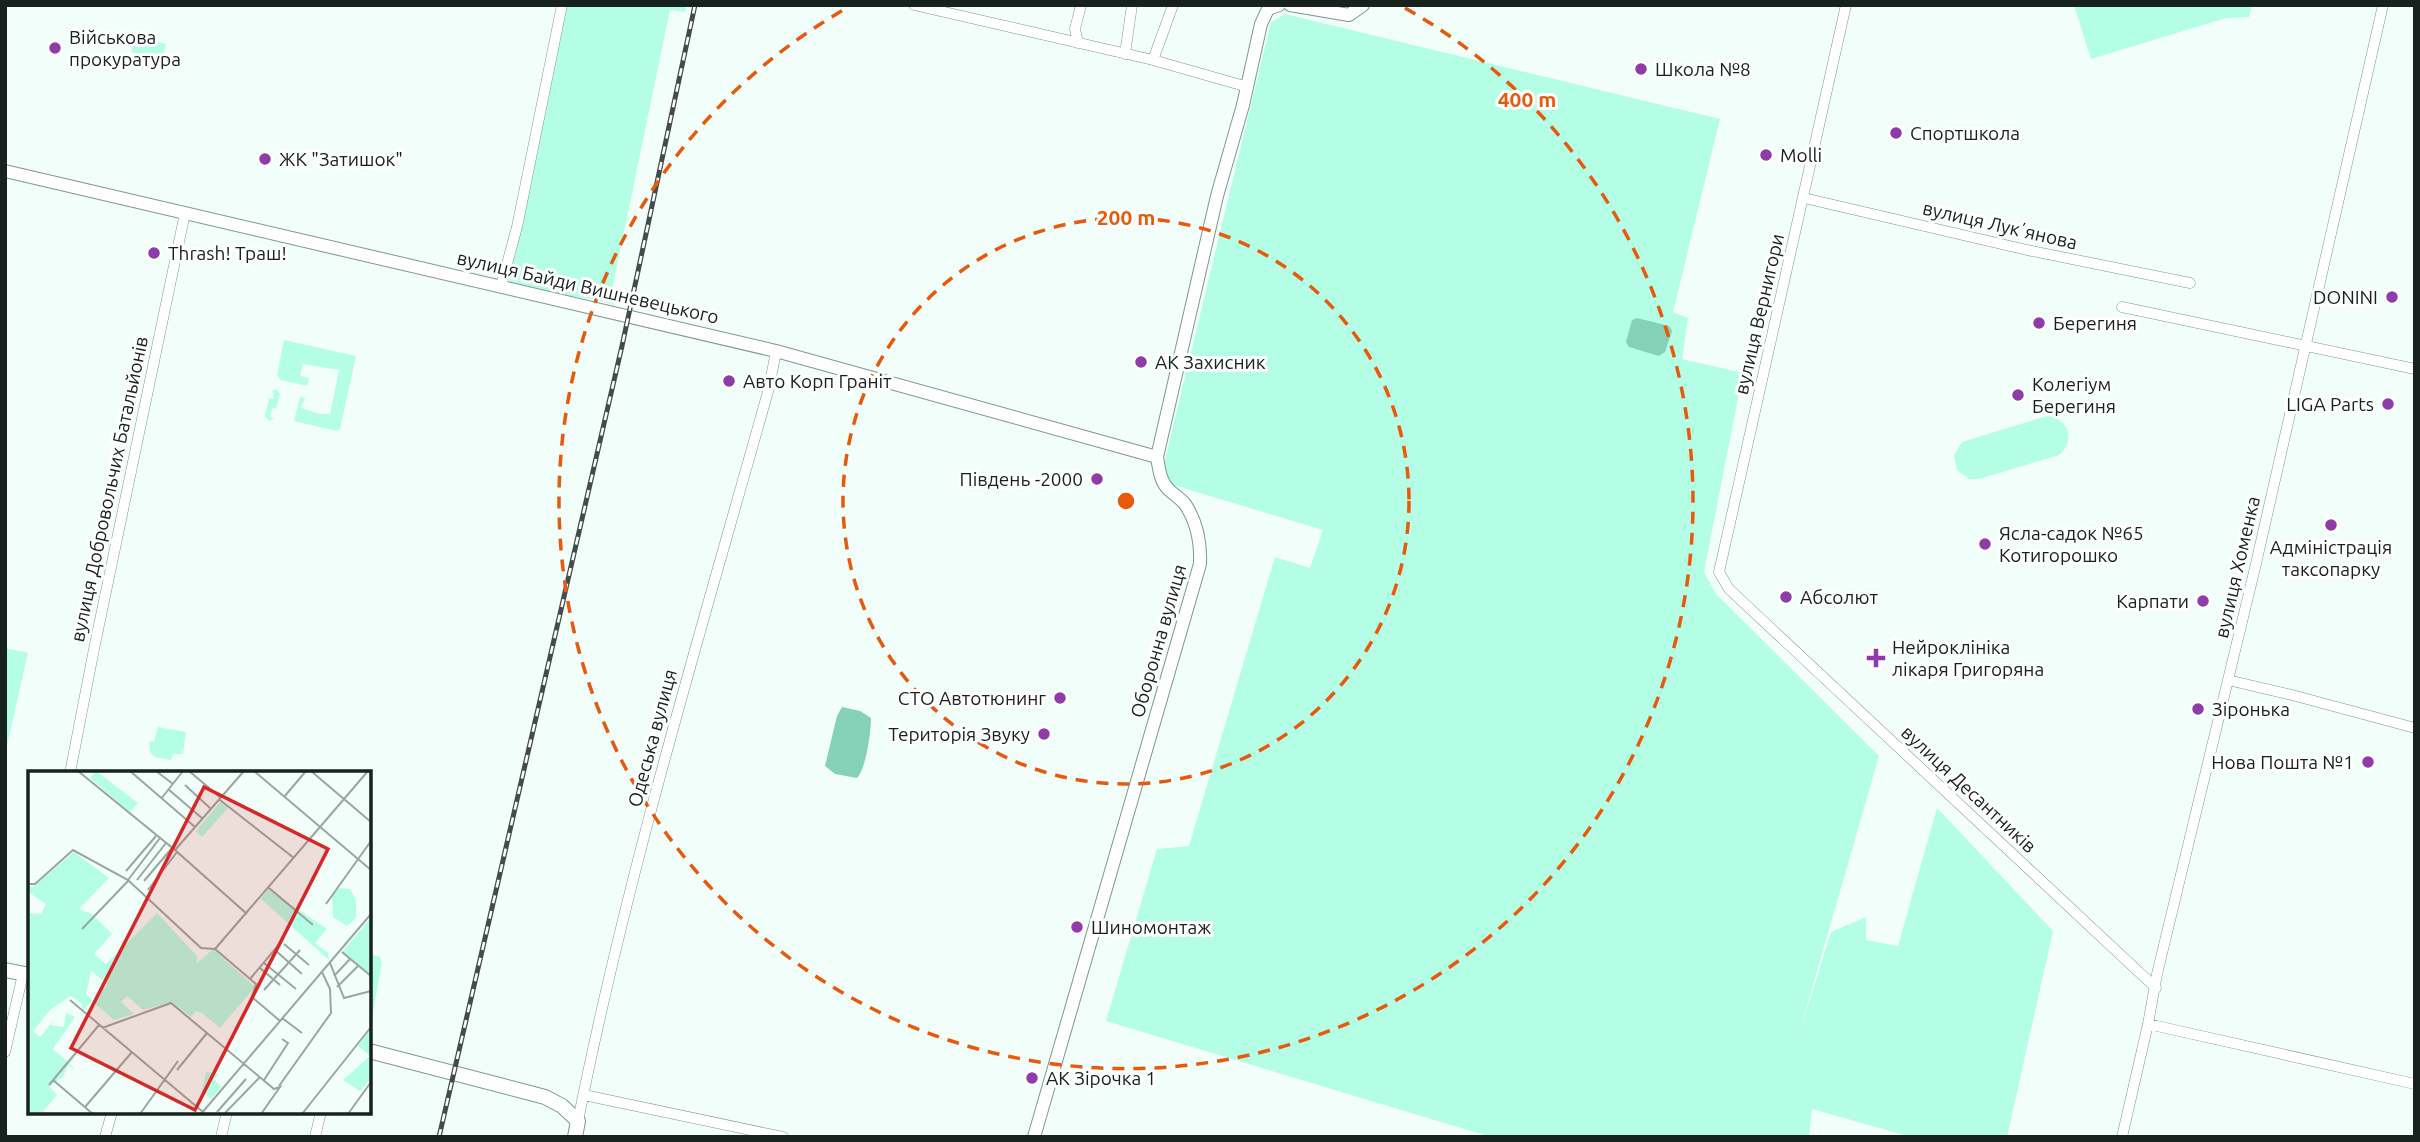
<svg xmlns="http://www.w3.org/2000/svg" width="2420" height="1142" viewBox="0 0 2420 1142" font-family="Ubuntu,sans-serif">
<rect width="100%" height="100%" fill="#f2fef9"/>
<!-- green -->
<path fill="#b3fee4" d="M 564,5 L 687,5 L 685,12 L 670,10 L 611,294 L 617,295 L 614,305 L 598,300 L 514,287 L 510,282 L 509,275 Z
M 2074,5 L 2252,5 L 2249,17 L 2226,18 L 2091,59 Z
M 1285,14 L 1720,119 L 1673,312 L 1688,318 L 1682,359 L 1743,373 L 1704,572 L 1716,594 L 1879,756 L 1799,1034 L 1831,932 L 1866,917 L 1866,940 L 1898,946 L 1937,808 L 2053,931 L 2007,1137 L 1911,1137 L 1812,1109 L 1809,1137 L 1491,1137 L 1106,1021 L 1157,849 L 1189,846 L 1275,557 L 1310,568 L 1323,530 L 1170,484 L 1163,468 L 1271,22 Z
M 135,36 L 166,44 L 162,61 L 131,52 Z
M 284,340 L 356,356 L 340,429 L 336,431 L 294,421 L 300,397 L 305,398 L 301,408 L 320,414 L 330,414 L 339,370 L 303,364 L 300,376 L 309,378 L 307,386 L 281,380 L 277,375 Z
M 276,389 L 280,394 L 276,408 L 272,408 L 270,417 L 274,418 L 269,421 L 265,416 L 269,398 L 273,399 L 274,393 L 271,392 Z
M 2047,416 C 2069,418 2076,441 2059,455 L 1979,479 L 1969,479 L 1957,470 L 1954,455 L 1962,442 Z
M 5,648 L 28,653 L 5,754 Z
M 158,727 L 186,732 L 183,754 L 173,754 L 171,760 L 155,757 L 150,752 L 149,741 L 154,742 Z
M 369,954 L 380,957 L 382,963 L 369,1033 Z"/>
<!-- water -->
<path fill="#85d1b7" d="M 1637,318 L 1669,326 L 1672,331 L 1665,352 L 1659,356 L 1629,347 L 1626,342 L 1632,320 Z
M 842,707 L 860,711 L 871,718 C 871,732 866,769 857,778 L 835,774 L 825,766 L 837,716 Z"/>
<g fill="none" stroke-linecap="round" stroke-linejoin="round">
<defs>
<path id="minor" d="M 914,5 L 1153,60 L 1248,87
M 1846,5 L 1719,572 L 1729,589 L 2156,988
M 1078,43 L 1075,29 L 1081,5
M 1125,54 L 1132,5
M 1153,60 L 1173,5
M 1804,198 L 2027,250 L 2190,283
M 501,286 L 517,227 L 562,5
M 2122,307 L 2415,369
M 2228,680 L 2292,695 L 2415,728
M 70,773 L 94,649 L 185,213
M 2148,1024 L 2415,1084
M 5,1052 L 23,974
M 584,1095 L 783,1137
M 578,1121 C 627,874 701,631 769,388 L 776,351
M 105,1137 L 112,1112
M 221,1137 L 227,1112
M 315,1137 L 321,1112
M 2122,1137 L 2148,1024 L 2157,974 L 2255,568 L 2383,5"/>
<path id="tertiary" d="M 1290,5 L 1349,15 L 1363,5
M 5,171 L 776,351 L 1157,457
M 1034,1137 L 1200,564 C 1201,542 1197,522 1185,504 C 1180,498 1173,494 1168,489 C 1160,481 1159,468 1157,457 L 1217,196 L 1243,105 L 1261,24 L 1268,9 L 1279,5"/>
<path id="secondary" d="M 5,970 L 30,975
M 369,1051 L 545,1097 L 562,1106 L 578,1121 L 575,1137"/>
</defs>
<!-- minor casing -->
<use href="#minor" stroke="#7d988e" stroke-width="11"/>
<!-- tertiary casing -->
<use href="#tertiary" stroke="#7d988e" stroke-width="14"/>
<!-- secondary casing -->
<use href="#secondary" stroke="#7d988e" stroke-width="16"/>
<!-- minor -->
<use href="#minor" stroke="#fff" stroke-width="10"/>
<!-- tertiary -->
<use href="#tertiary" stroke="#fff" stroke-width="12"/>
<!-- secondary -->
<use href="#secondary" stroke="#fff" stroke-width="14"/>
<defs>
<path id="rail" d="M 439,1137 L 622,346 L 695,5"/>
</defs>
<!-- rail casing -->
<use href="#rail" stroke="#424c49" stroke-width="5"/>
<!-- rail -->
<use href="#rail" stroke="#fff" stroke-width="2.5" stroke-dasharray="8" stroke-linecap="butt"/>
</g>
<!-- distance rings -->
<g fill="none" stroke="#e8590c" stroke-width="3.5" stroke-dasharray="12 9">
<circle cx="1126" cy="501" r="283"/>
<path d="M1405 8A567 567 0 1 1 847 8"/>
</g>
<!-- markers -->
<g fill="#8f3caa" stroke="#fff" stroke-width="2.5">
<circle cx="55" cy="48" r="7"/>
<circle cx="1641" cy="69" r="7"/>
<circle cx="1896" cy="133" r="7"/>
<circle cx="1766" cy="155" r="7"/>
<circle cx="265" cy="159" r="7"/>
<circle cx="154" cy="253" r="7"/>
<circle cx="2392" cy="297" r="7"/>
<circle cx="2039" cy="323" r="7"/>
<circle cx="1141" cy="362" r="7"/>
<circle cx="729" cy="381" r="7"/>
<circle cx="2018" cy="395" r="7"/>
<circle cx="2388" cy="404" r="7"/>
<circle cx="1097" cy="479" r="7"/>
<circle cx="2331" cy="525" r="7"/>
<circle cx="1985" cy="544" r="7"/>
<circle cx="1786" cy="597" r="7"/>
<circle cx="2203" cy="601" r="7"/>
<path d="M1872.5 647.5h7v7h7v7h-7v7h-7v-7h-7v-7h7z"/>
<circle cx="1060" cy="698" r="7"/>
<circle cx="2198" cy="709" r="7"/>
<circle cx="1044" cy="734" r="7"/>
<circle cx="2368" cy="762" r="7"/>
<circle cx="1077" cy="927" r="7"/>
<circle cx="1032" cy="1078" r="7"/>
</g>
<g text-anchor="middle" dominant-baseline="central" stroke-width="6" stroke-linejoin="round" paint-order="stroke">
<!-- poi labels -->
<g font-size="19" fill="#17211e" stroke="#fff" text-anchor="start">
<text x="69" y="37">Військова<tspan x="69" dy="22">прокуратура</tspan></text>
<text x="1655" y="69">Школа №8</text>
<text x="1910" y="133">Спортшкола</text>
<text x="1780" y="155">Molli</text>
<text x="279" y="159">ЖК "Затишок"</text>
<text x="168" y="253">Thrash! Траш!</text>
<text x="2378" y="297" text-anchor="end">DONINI</text>
<text x="2053" y="323">Берегиня</text>
<text x="1155" y="362">АК Захисник</text>
<text x="743" y="381">Авто Корп Граніт</text>
<text x="2032" y="384">Колегіум<tspan x="2032" dy="22">Берегиня</tspan></text>
<text x="2374" y="404" text-anchor="end">LIGA Parts</text>
<text x="1083" y="479" text-anchor="end">Південь -2000</text>
<text x="1999" y="533">Ясла-садок №65<tspan x="1999" dy="22">Котигорошко</tspan></text>
<text x="2331" y="547" text-anchor="middle">Адміністрація<tspan x="2331" dy="22">таксопарку</tspan></text>
<text x="1800" y="597">Абсолют</text>
<text x="2189" y="601" text-anchor="end">Карпати</text>
<text x="1892" y="647">Нейроклініка<tspan x="1892" dy="22">лікаря Григоряна</tspan></text>
<text x="1046" y="698" text-anchor="end">СТО Автотюнинг</text>
<text x="2212" y="709">Зіронька</text>
<text x="1030" y="734" text-anchor="end">Територія Звуку</text>
<text x="2354" y="762" text-anchor="end">Нова Пошта №1</text>
<text x="1091" y="927">Шиномонтаж</text>
<text x="1046" y="1078">АК Зірочка 1</text>
</g>
<!-- street labels -->
<g font-size="19" fill="#17211e" stroke="#fff">
<text transform="translate(2000 225) rotate(13)">вулиця Лукʼянова</text>
<text transform="translate(588 287) rotate(13)">вулиця Байди Вишневецького</text>
<text transform="translate(1759 314) rotate(-77)">вулиця Вернигори</text>
<text transform="translate(109 489) rotate(-78)">вулиця Добровольчих Батальйонів</text>
<text transform="translate(2237 567) rotate(-77)">вулиця Хоменка</text>
<text transform="translate(1158 641) rotate(-74)">Оборонна вулиця</text>
<text transform="translate(652 738) rotate(-75)">Одеська вулиця</text>
<text transform="translate(1969 789) rotate(43)">вулиця Десантників</text>
</g>
</g>
<!-- overview -->
<g transform="translate(28 771)">
<rect width="343" height="343" fill="#f2fef9"/>
<path d="M 68,0 L 110,32 L 102,41 L 62,7 ZM 192,31 L 200,37 L 174,66 L 168,60 ZM 46,81 L 81,107 L 51,138 L 64,143 L 84,163 L 66,183 L 78,193 L 129,142 L 169,185 L 169,192 L 185,178 L 227,216 L 192,257 L 174,242 L 168,240 L 163,246 L 144,231 L 115,239 L 99,225 L 93,231 L 106,243 L 86,249 L 64,230 L 55,239 L 53,232 L 43,225 L 23,238 L 5,260 L 12,266 L 28,247 L 23,254 L 36,256 L 38,242 L 47,246 L 25,278 L 40,291 L 47,286 L 41,293 L 46,297 L 42,302 L 45,297 L 40,294 L 35,306 L 21,315 L 29,324 L 13,343 L 0,343 L 0,142 L 13,143 L 18,133 L 0,121 L 0,115 L 5,116 ZM 63,200 L 80,213 L 65,230 L 58,223 ZM 311,117 L 322,118 L 328,129 L 328,147 L 319,155 L 305,146 L 304,125 ZM 240,118 L 299,158 L 287,172 L 300,182 L 301,189 L 233,128 ZM 343,147 L 343,205 L 314,181 ZM 343,257 L 343,308 L 332,320 L 315,309 L 342,285 L 330,275 ZM 178,301 L 191,303 L 186,308 L 193,316 L 183,328 L 174,320 Z" fill="#b3fee4" fill-rule="evenodd"/>
<path fill="none" stroke="#9aa6a1" stroke-width="2" d="M 50,0 L 147,79 L 216,0M 102,0 L 167,56M 128,0 L 145,13M 161,0 L 193,27M 226,0 L 343,99M 283,0 L 343,51M 157,14 L 183,38M 140,18 L 175,48M 256,26 L 278,0M 133,28 L 155,0M 192,29 L 266,87M 292,56 L 340,0M 147,79 L 219,143M 98,100 L 128,65M 100,109 L 132,67M 109,109 L 138,72M 116,110 L 144,77M 0,113 L 7,113 L 45,79 L 100,109 L 173,177 L 187,178 L 228,213 L 224,226 L 252,250M 241,117 L 285,154M 120,119 L 149,81M 298,133 L 343,70M 54,158 L 101,109M 256,173 L 281,194M 187,178 L 292,56M 247,179 L 274,203M 314,181 L 343,205M 236,192 L 268,218M 302,192 L 316,227 L 343,220M 232,197 L 252,214M 306,205 L 322,188M 222,208 L 253,171M 309,216 L 330,195M 236,219 L 272,179M 42,229 L 175,341M 254,247 L 274,262M 74,257 L 143,232 L 246,318 L 252,316 L 233,343M 149,299 L 179,262M 25,309 L 65,343M 236,309 L 260,272 L 254,268M 21,314 L 71,254M 251,315 L 303,242 L 302,218 L 294,201M 57,336 L 104,281M 189,341 L 218,308M 197,342 L 232,306M 112,343 L 150,290M 173,343 L 343,143M 274,343 L 343,256M 320,343 L 343,311"/>
<path fill="#d62828" fill-opacity="0.15" stroke="#d62828" stroke-width="3.5" d="M 176,16 L 300,78 L 167,339 L 43,277 Z"/>
<rect width="343" height="343" fill="none" stroke="#17211e" stroke-width="3.5"/>
</g>
<circle cx="1126" cy="501" r="10" fill="#e8590c" stroke="#fff" stroke-width="3.5"/>
<g font-size="21" text-anchor="middle" font-weight="bold" fill="#e8590c" stroke="#fff" stroke-width="6" stroke-linejoin="round" paint-order="stroke">
<text x="1527" y="107">400 m</text>
<text x="1126" y="225">200 m</text>
</g>
<!-- border -->
<rect width="2420" height="1142" fill="none" stroke="#17211e" stroke-width="14"/>
</svg>
